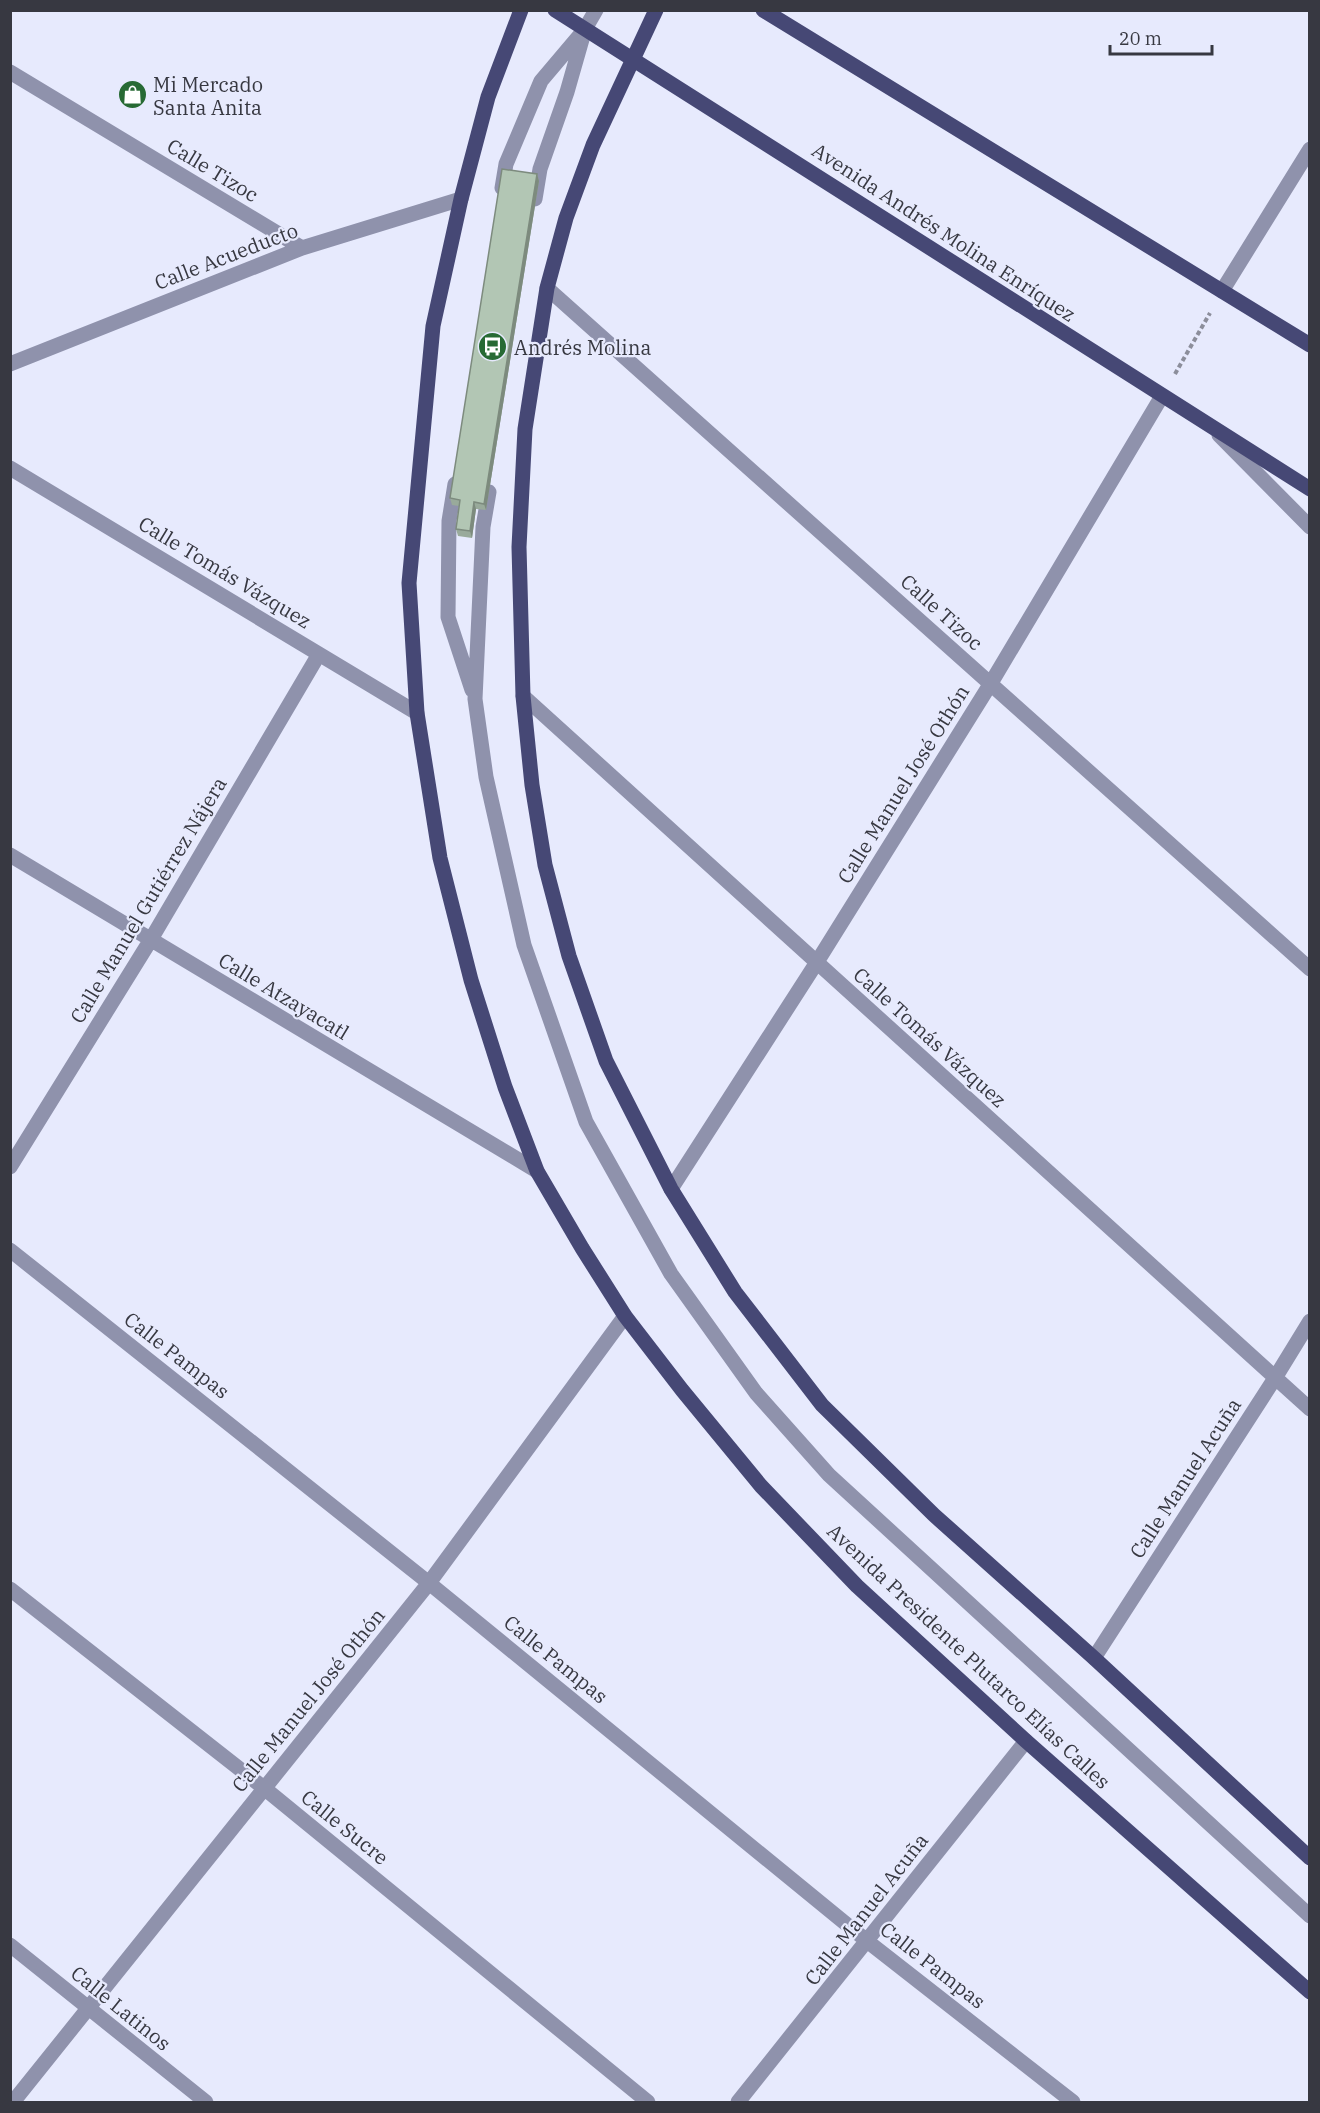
<svg xmlns="http://www.w3.org/2000/svg" width="1320" height="2113" viewBox="0 0 1320 2113" font-family="'IBM Plex Serif',serif">
<rect width="100%" height="100%" fill="#e7eafd"/>
<g fill="none" stroke-linecap="round" stroke-linejoin="round">
<!-- path -->
<path stroke="#8c8e9b" stroke-width="4" stroke-dasharray="4.5 3" stroke-linecap="butt" d="M 1175,374 L 1210,313"/>
<!-- minor -->
<path stroke="#8f92ac" stroke-width="15" d="M 10,72 L 302,248
M 502,188 L 506,164 L 541,81 L 585,29 L 596,10
M 535,199 L 540,169 L 567,92 L 585,29
M 547,288 L 1310,969
M 1222,291 L 1310,149
M 10,364 L 302,248 L 461,199
M 1219,435 L 1310,527
M 10,468 L 417,713
M 455,484 L 449,521 L 448,617 L 472,690
M 489,492 L 483,527 L 475,699 L 486,777 L 524,945 L 586,1122 L 671,1274 L 756,1393 L 829,1475 L 1310,1916
M 523,696 L 1310,1409
M 10,855 L 537,1171
M 10,1167 L 150,941 L 319,654
M 671,1189 L 817,962 L 991,683 L 1162,396
M 10,1250 L 429,1583 L 867,1941 L 1073,2102
M 10,1589 L 264,1788 L 648,2102
M 1094,1658 L 1275,1378 L 1310,1321
M 10,1945 L 206,2102
M 13,2102 L 429,1583 L 625,1316
M 738,2102 L 1026,1741"/>
<!-- major -->
<path stroke="#464875" stroke-width="15" d="M 521,10 L 488,97 L 461,199 L 433,326 L 409,583 L 417,713 L 440,858 L 471,980 L 505,1087 L 537,1171 L 582,1248 L 625,1316 L 682,1390 L 761,1486 L 857,1586 L 1026,1741 L 1310,1992
M 555,10 L 1310,489
M 656,10 L 593,145 L 566,218 L 547,288 L 525,429 L 519,547 L 523,696 L 532,785 L 545,865 L 569,956 L 606,1061 L 671,1189 L 735,1292 L 822,1405 L 934,1515 L 1094,1658 L 1310,1858
M 763,10 L 1310,345"/>
</g>
<!-- wall -->
<path fill="#99aa9b" d="M 537,174 L 539,181 L 486,510 L 476,509 L 472,538 L 458,536 L 456,529 L 459,506 L 452,505 L 450,498 Z"/>
<!-- shaded-wall -->
<path fill="#7d8b7e" d="M 537,174 L 539,181 L 486,510 L 484,504 Z
M 474,502 L 476,509 L 472,538 L 470,531 Z"/>
<!-- building -->
<path fill="#b2c6b4" stroke="#7d8b7e" stroke-width="1.5" d="M 502,169 L 537,174 L 484,504 L 474,502 L 470,531 L 456,529 L 460,500 L 450,498 Z"/>
<!-- icons -->
<defs>
<symbol id="shop-disc" viewBox="-11 -11 22 22"><circle r="9.5" fill="#276a34" stroke="#e7eafd"/><path d="M-5-2.5h2.3a2.7 3.5 0 0 1 5.4 0H5L5.5 6h-11ZM-1.5-2.5h3a1.5 2.3 0 0 0-3 0Z" fill="#fff"/></symbol>
<symbol id="bus-disc" viewBox="-11 -11 22 22"><circle r="9.5" fill="#276a34" stroke="#e7eafd"/><path d="M-5-6H5V4H4V6H2V4H-2V6H-4V4H-5ZM-3.5-4V0h7V-4ZM-3.5 1.2v1.5H-2V1.2ZM2 1.2v1.5H3.5V1.2Z" fill="#fff"/></symbol>
</defs>
<g fill-rule="evenodd">
<use href="#shop-disc" x="116" y="78" width="33" height="33"/>
<use href="#bus-disc" x="476" y="330" width="33" height="33"/>
</g>
<g text-anchor="middle" dominant-baseline="central" stroke-width="4.5" stroke-linejoin="round" paint-order="stroke">
<!-- poi labels -->
<g font-size="20" fill="#373841" stroke="#e7eafd" text-anchor="start">
<text x="153" y="84">Mi Mercado<tspan x="153" dy="23">Santa Anita</tspan></text>
<text x="514" y="347">Andrés Molina</text>
</g>
<!-- street labels -->
<g font-size="20" fill="#373841" stroke="#e7eafd">
<text transform="translate(213 170) rotate(31)">Calle Tizoc</text>
<text transform="translate(944 232) rotate(33)">Avenida Andrés Molina Enríquez</text>
<text transform="translate(226 256) rotate(-21)">Calle Acueducto</text>
<text transform="translate(225 572) rotate(31)">Calle Tomás Vázquez</text>
<text transform="translate(942 612) rotate(42)">Calle Tizoc</text>
<text transform="translate(903 784) rotate(-58)">Calle Manuel José Othón</text>
<text transform="translate(148 900) rotate(-59)">Calle Manuel Gutiérrez Nájera</text>
<text transform="translate(284 996) rotate(31)">Calle Atzayacatl</text>
<text transform="translate(930 1037) rotate(42)">Calle Tomás Vázquez</text>
<text transform="translate(177 1355) rotate(38)">Calle Pampas</text>
<text transform="translate(1185 1478) rotate(-57)">Calle Manuel Acuña</text>
<text transform="translate(969 1656) rotate(43)">Avenida Presidente Plutarco Elías Calles</text>
<text transform="translate(556 1659) rotate(39)">Calle Pampas</text>
<text transform="translate(308 1700) rotate(-51)">Calle Manuel José Othón</text>
<text transform="translate(345 1827) rotate(39)">Calle Sucre</text>
<text transform="translate(866 1909) rotate(-52)">Calle Manuel Acuña</text>
<text transform="translate(933 1965) rotate(38)">Calle Pampas</text>
<text transform="translate(121 2008) rotate(39)">Calle Latinos</text>
</g>
</g>
<!-- border -->
<rect width="1320" height="2113" fill="none" stroke="#373841" stroke-width="24"/>
<!-- scale -->
<path d="M1110 45v9h102v-9" fill="none" stroke="#373841" stroke-width="3"/>
<text x="1119" y="45" font-size="18" fill="#373841" stroke="#e7eafd" stroke-width="4.5" paint-order="stroke">20 m</text>
</svg>
